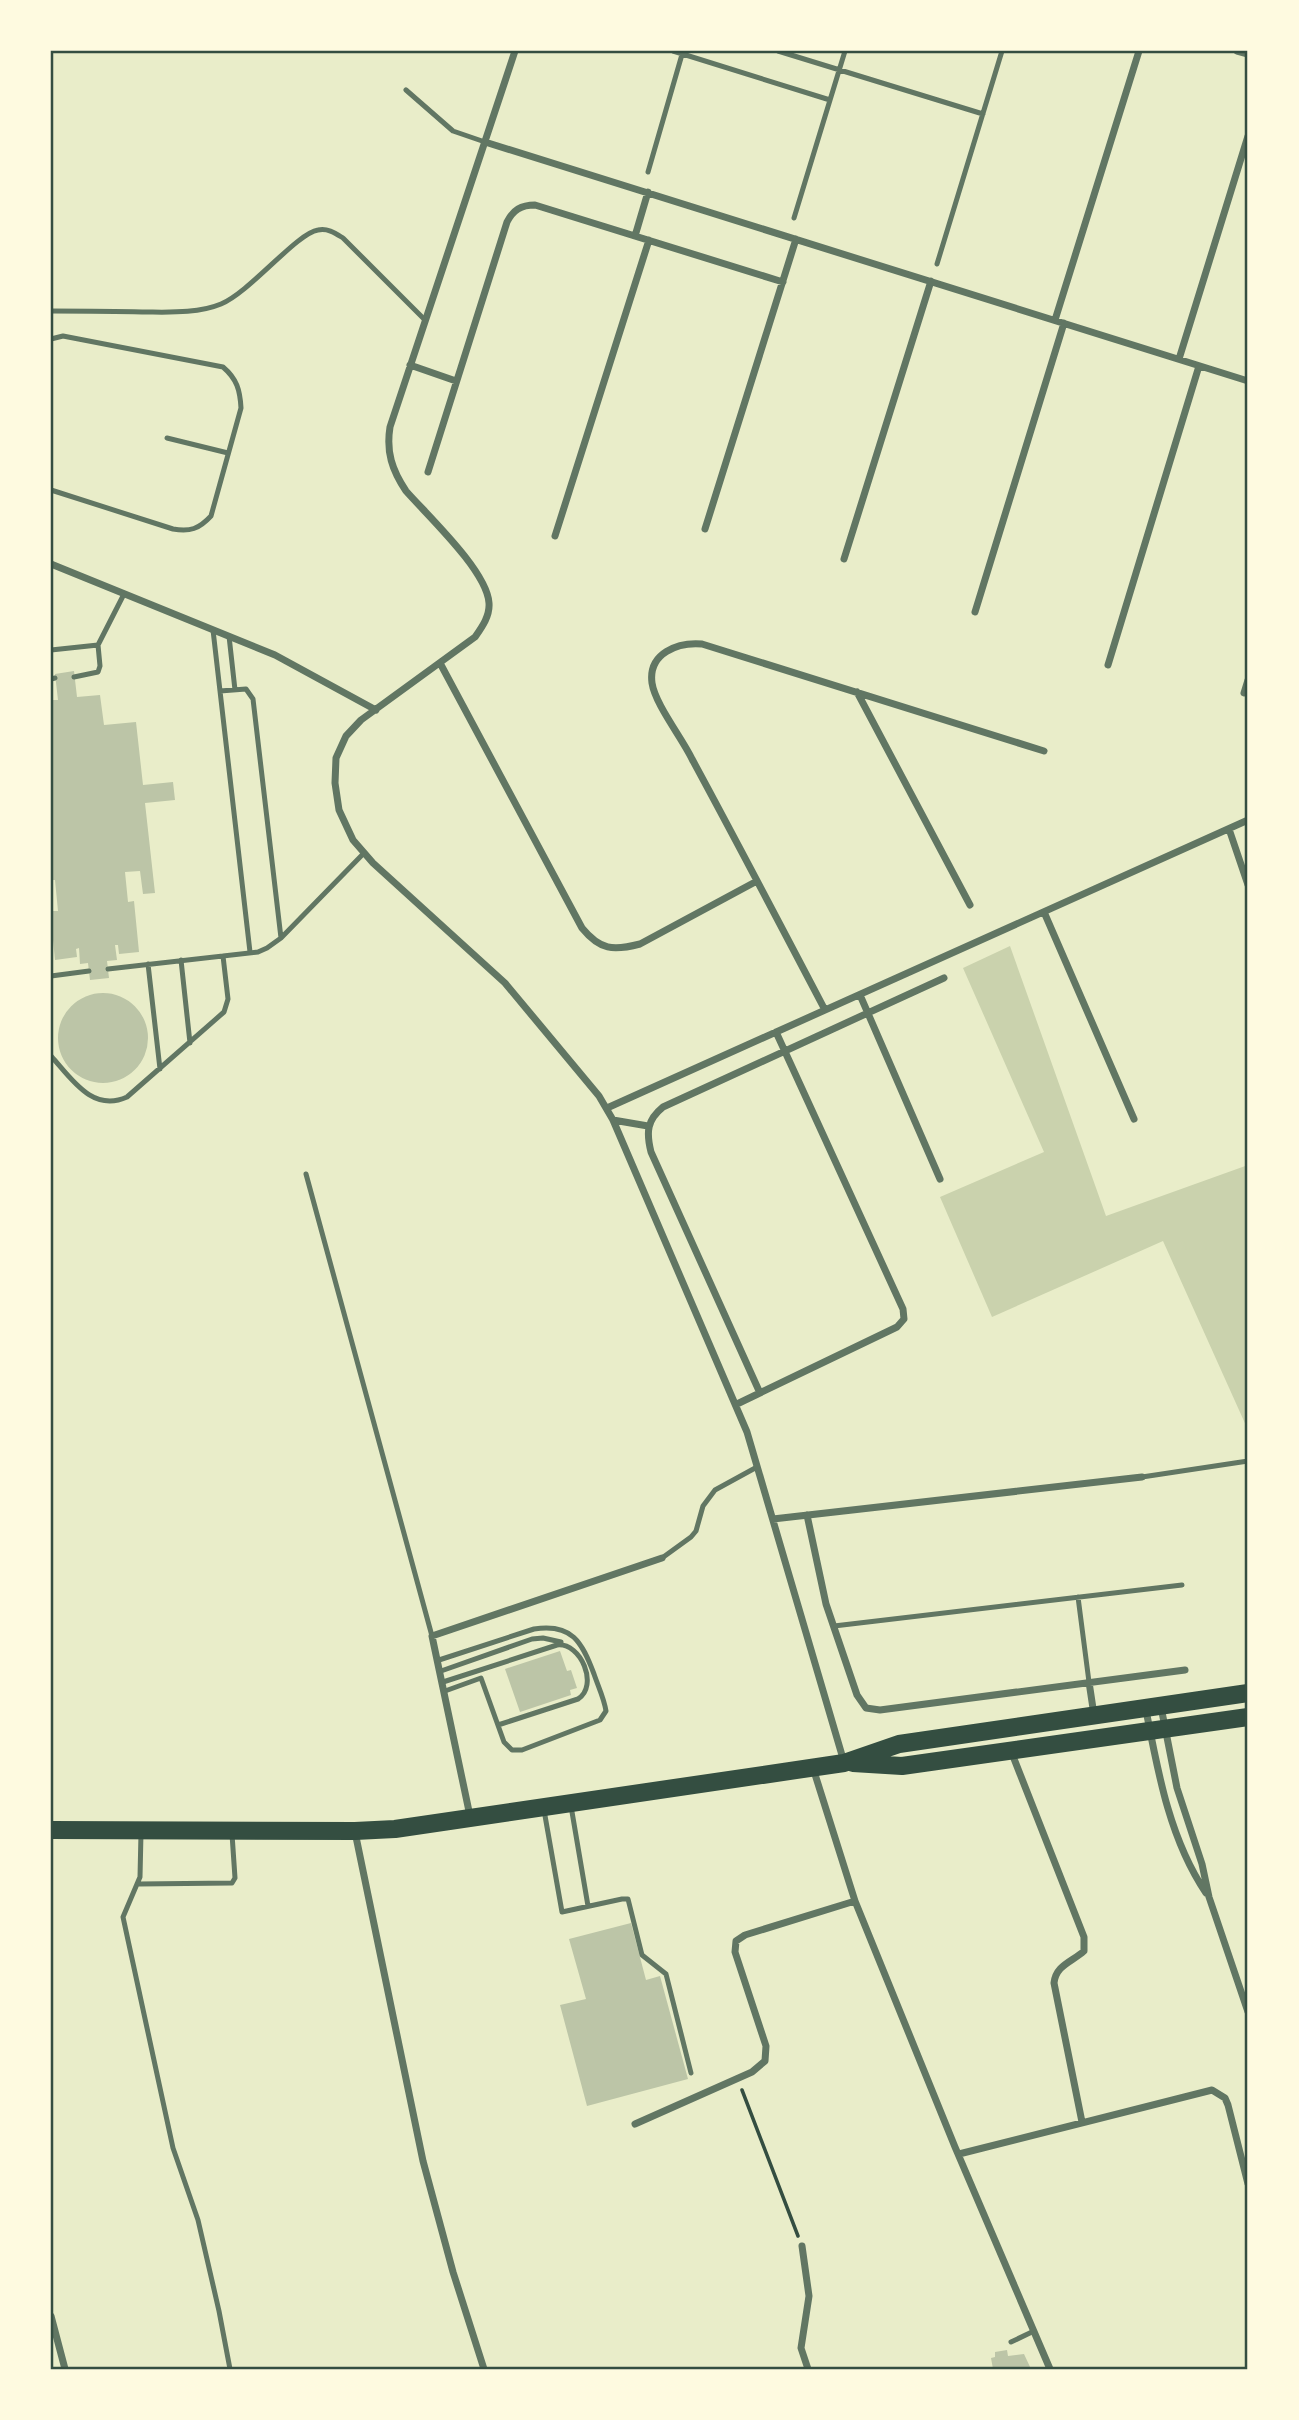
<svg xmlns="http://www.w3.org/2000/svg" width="1299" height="2420" viewBox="0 0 1299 2420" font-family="'Asap Condensed',sans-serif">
<rect width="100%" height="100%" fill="#e9edc9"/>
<!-- green -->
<path fill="#cad2ad" d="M 1010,946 L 1106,1216 L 1248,1165 L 1248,1430 L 1163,1241 L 992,1317 L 940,1197 L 1044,1152 L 963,968 Z"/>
<!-- building -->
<path fill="#bcc5a7" d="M 74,671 L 77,697 L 100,695 L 104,725 L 136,722 L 143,785 L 173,782 L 175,800 L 145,803 L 155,893 L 143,894 L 140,871 L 125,872 L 128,902 L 134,901 L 139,952 L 119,954 L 118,945 L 115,945 L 117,960 L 107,961 L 109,978 L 90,980 L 88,963 L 80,964 L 79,948 L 76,949 L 77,957 L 55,960 L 51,919 L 51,911 L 58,911 L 55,880 L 51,880 L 51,700 L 58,700 L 55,674 Z
M58 1038a45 45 0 1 1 90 0a45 45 0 1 1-90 0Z
M 560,1651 L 567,1671 L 571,1670 L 577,1688 L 570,1690 L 571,1695 L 520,1712 L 505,1669 Z
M 631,1923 L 646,1980 L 660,1976 L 688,2079 L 587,2106 L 560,2005 L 586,1999 L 569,1939 Z
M 1007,2350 L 1008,2356 L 1024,2354 L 1031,2369 L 993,2369 L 991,2358 L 995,2357 L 995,2352 Z"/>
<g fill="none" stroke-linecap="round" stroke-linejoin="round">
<!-- path -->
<path stroke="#344e41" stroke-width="3.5" d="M 742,2090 L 798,2236"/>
<!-- service -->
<path stroke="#617663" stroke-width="5" d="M 673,51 L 830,100
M 778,51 L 983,114
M 406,90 L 453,131 L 485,142
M 648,172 L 683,51
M 794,218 L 845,51
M 937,264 L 1002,51
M 51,311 C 81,311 111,311 142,312 C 167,312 197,314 221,304 C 250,292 297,233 318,230 C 328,228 335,233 343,238 L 425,320
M 51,339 L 63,336 L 223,367 C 237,379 240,390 241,408 L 211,516 C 199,529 190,532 173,529 L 51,490
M 167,438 L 228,453
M 213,630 L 250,952
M 229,636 L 235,690
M 98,645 L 124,594
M 51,650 L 98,645 L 100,666 L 98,672 L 74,677
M 51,679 L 55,678
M 220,691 L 246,689 L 253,699 L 281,938
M 181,960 L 190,1043
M 148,964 L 160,1069
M 108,969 L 258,952 L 267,948 L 281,938 L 364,853
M 51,976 L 89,971
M 51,1056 C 71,1078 92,1113 127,1097 L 224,1012 L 228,999 L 223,956
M 306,1174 L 432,1636
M 1142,1477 L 1248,1461
M 662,1558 L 691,1537 L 696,1531 L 703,1506 L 715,1490 L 757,1467
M 1078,1597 L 1089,1682
M 834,1626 L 1182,1585
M 439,1660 L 534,1629 C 572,1623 582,1642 594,1674 C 598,1686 604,1698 606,1711 L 600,1720 L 522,1750 L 512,1750 L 504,1742 L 481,1678 L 445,1691
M 441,1671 L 532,1639 L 543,1638 L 561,1642
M 443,1682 L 557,1645 C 581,1642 599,1686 578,1699 L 498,1725
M 571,1806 L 588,1906
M 544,1810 L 562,1912 L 622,1899 L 628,1899 L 642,1955 L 666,1974 L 691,2073
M 141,1833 L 140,1877 L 123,1917 L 173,2148 L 198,2220 L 219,2311 L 230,2369
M 139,1884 L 232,1883 L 235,1878 L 232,1834
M 1011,2342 L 1034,2331"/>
<!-- minor -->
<path stroke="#617663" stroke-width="7" d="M 515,51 L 390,427 C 386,452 392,470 406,491 C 428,516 487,571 489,603 C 490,616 482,627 475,637 L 361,720 L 346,736 L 336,758 L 335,783 L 339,810 L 353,840 L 373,863 L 505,983 L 599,1096 L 613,1120 L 747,1432 L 844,1762
M 1237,51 L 1248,54
M 485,142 L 1248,381
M 635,236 L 648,192
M 1055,320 L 1139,51
M 1179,359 L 1248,136
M 410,365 L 456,381
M 428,472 L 507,222 C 513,210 521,205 535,205 L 783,282
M 705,529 L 796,239
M 555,536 L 649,240
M 844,559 L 931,281
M 51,564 L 275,655 L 376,710
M 975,612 L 1064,323
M 440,663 L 582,928 C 600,950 613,951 640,944 L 757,881
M 1108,665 L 1199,366
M 857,692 L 970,905
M 1244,693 L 1248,680
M 1229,829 L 1248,885
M 1044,912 L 1134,1119
M 860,995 L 940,1179
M 825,1010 C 781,926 737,842 692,759 C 682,738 655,704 652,683 C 648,653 678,642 702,644 L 1044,751
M 607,1108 L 1248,820
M 613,1120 L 648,1126
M 760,1393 L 651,1152 C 646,1132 647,1120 663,1107 L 944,978
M 737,1404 L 897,1327 L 904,1319 L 903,1309 L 776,1032
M 807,1515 L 826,1604 L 857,1695 L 866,1708 L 880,1710 L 1185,1670
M 773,1519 L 1142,1477
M 1089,1682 L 1094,1715
M 1161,1707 L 1177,1788 L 1202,1864 L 1209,1897 L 1248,2012
M 1146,1710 C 1158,1773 1170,1840 1206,1893
M 1011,1751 L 1084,1937 L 1084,1951 C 1072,1962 1056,1965 1054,1983 L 1082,2122
M 813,1768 L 855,1901 L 955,2147 L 1050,2369
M 470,1816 L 432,1636 L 662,1558
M 355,1832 L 423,2161 L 453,2272 L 484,2369
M 635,2124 L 752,2072 L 765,2061 L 766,2046 L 735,1952 L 736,1941 L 745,1935 L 855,1901
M 959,2154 L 1212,2090 L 1225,2098 L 1228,2105 L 1248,2184
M 802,2246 L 809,2296 L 801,2348 L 808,2369
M 51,2316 L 65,2369"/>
<!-- primary -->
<path stroke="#344e41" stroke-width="18" d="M 853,1763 L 902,1766 L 1248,1717
M 51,1830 L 355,1831 L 395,1829 L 844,1763 L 899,1744 L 1248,1693"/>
</g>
<!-- border -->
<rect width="1299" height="2420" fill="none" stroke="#fefae0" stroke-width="105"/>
<rect x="52" y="52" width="1194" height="2316" fill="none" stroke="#344e41" stroke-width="2.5"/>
</svg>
